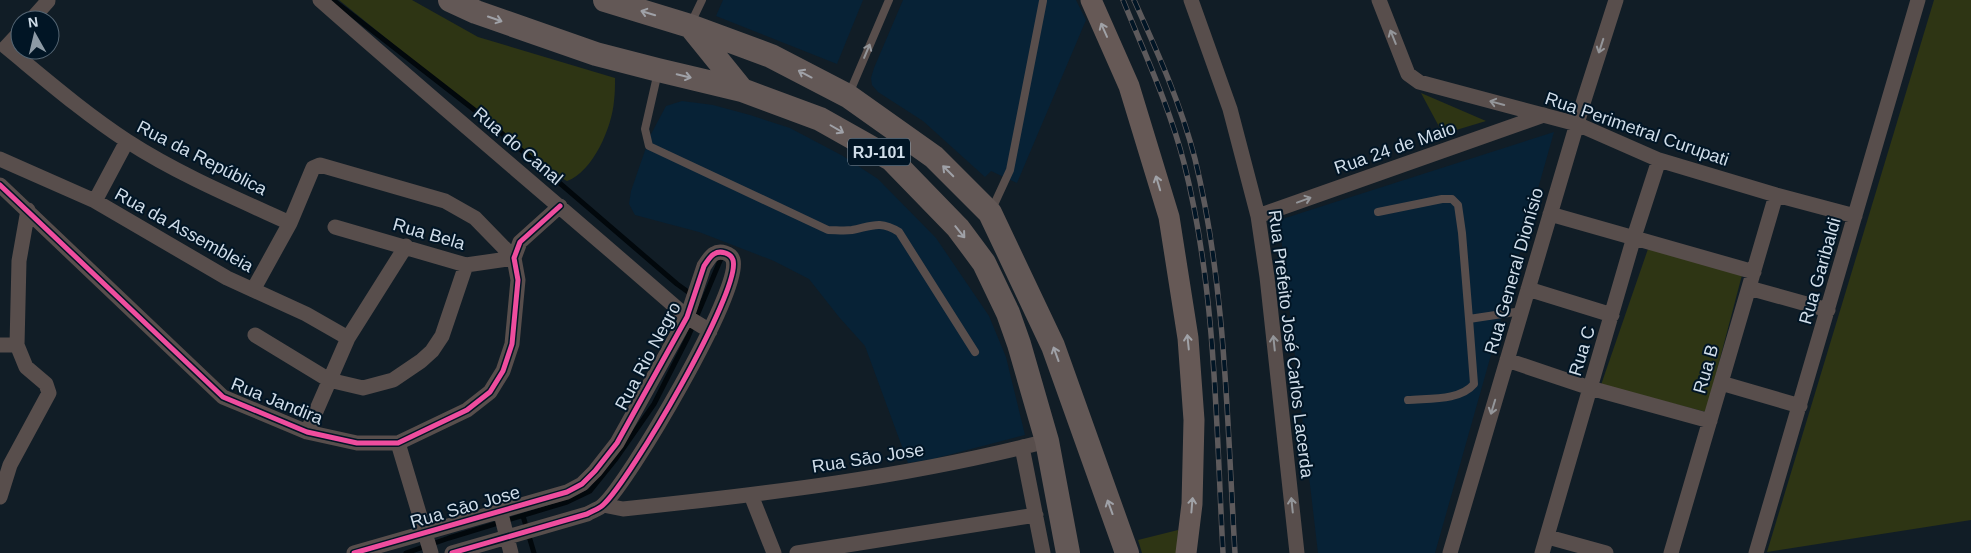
<svg xmlns="http://www.w3.org/2000/svg" width="1971" height="553" viewBox="0 0 1971 553" font-family="Arial,sans-serif">
<rect width="100%" height="100%" fill="#111d26"/>
<!-- built -->
<path fill="#072236" d="M 723,0 L 863,0 L 837,64 L 716,16 Z
M 903,0 L 1076,0 L 1086,20 L 1017,183 L 991,171 L 985,177 L 923,121 L 878,92 L 872,85 L 871,78 L 874,68 Z
M 682,101 L 713,105 L 750,115 L 790,128 L 843,156 L 878,179 L 936,238 L 989,316 L 1006,357 L 1025,435 L 933,459 L 908,463 L 865,346 L 839,317 L 809,279 L 774,261 L 699,232 L 635,215 L 629,204 L 631,191 L 650,136 L 666,106 Z
M 1554,132 L 1435,553 L 1318,553 L 1279,220 Z"/>
<!-- green -->
<path fill="#2e3514" d="M 339,0 L 412,0 L 478,37 L 615,78 C 615,85 615,93 614,101 C 612,127 593,172 567,181 L 549,171 Z
M 1934,0 L 1971,0 L 1971,520 L 1767,552 Z
M 1421,93 L 1486,121 L 1443,134 Z
M 1649,246 L 1742,275 L 1706,412 L 1601,385 Z
M 1178,530 L 1177,553 L 1142,553 L 1138,540 Z"/>
<g fill="none" stroke-linecap="round" stroke-linejoin="round">
<!-- stream -->
<path stroke="#02080c" stroke-width="5" d="M 333,0 L 477,112 L 677,284 L 702,302
M 523,516 L 534,553
M 406,553 L 449,538 L 567,502 L 590,491 L 615,460 L 654,404 L 688,337 L 722,256"/>
<!-- service -->
<path stroke="#584e4c" stroke-width="8" d="M 691,23 L 702,0
M 658,72 L 645,129 L 649,146 L 828,230 C 836,230 844,231 852,230 C 872,226 880,220 899,232 L 975,352
M 849,94 L 889,0
M 992,209 L 1010,170 L 1043,1
M 1378,212 L 1442,199 L 1452,199 L 1458,205 L 1462,233 L 1469,319 L 1522,311
M 1408,400 C 1428,398 1460,401 1474,384 L 1469,319"/>
<!-- minor -->
<path stroke="#584e4c" stroke-width="15" d="M 320,0 C 441,107 565,210 687,317 L 710,331
M 1191,0 L 1230,109 L 1258,216 L 1267,277 L 1297,553
M 1379,0 L 1408,74 L 1419,82 L 1577,124 L 1659,160 L 1776,195 L 1855,216
M 31,20 L 48,1 L 46,0
M 20,32 L 6,47 C 45,79 84,113 127,141 C 178,174 235,198 290,223
M 0,159 L 95,201 L 227,278 L 306,314 L 348,338
M 0,185 L 223,397 L 307,432 L 357,443 L 398,443 L 467,410 L 490,392 L 503,371 L 512,344 L 518,280 L 514,258 L 520,242 L 560,206
M 95,201 L 127,141
M 1550,214 L 1754,272
M 1258,216 L 1544,115
M 335,227 L 466,265 L 514,258
M 1749,288 L 1828,310
M 1528,289 L 1612,315
M 253,290 L 290,223 L 313,168 L 320,165 L 445,201 L 475,218 L 514,258
M 255,335 L 329,380 L 363,388 L 393,380 L 421,361 L 432,351 L 442,336 L 466,265
M 0,345 L 17,345
M 1507,360 L 1590,388 L 1710,421
M 1721,383 L 1800,406
M 307,432 L 348,338 L 406,246
M 398,443 L 431,553
M 1022,447 L 1043,553
M 751,495 L 774,553
M 0,497 L 10,465 L 49,393 L 46,384 L 26,367 L 17,345 L 19,261 L 28,210
M 603,505 L 623,509 C 766,494 908,477 1047,441
M 500,510 L 511,553
M 1548,537 L 1606,553
M 354,553 L 567,492 L 582,484 L 595,471 L 617,443 L 687,317 L 704,266 C 707,262 710,256 714,254 C 720,250 731,253 733,260 C 742,290 629,482 603,505 C 599,509 592,511 587,514 L 452,553
M 797,553 L 1036,515
M 1450,553 L 1584,100 L 1616,0
M 1542,553 L 1634,237 L 1659,160
M 1671,553 L 1776,195
M 1756,553 L 1918,0"/>
<!-- secondary -->
<path stroke="#665956" stroke-width="21" d="M 1091,0 L 1129,86 L 1169,217 L 1188,338 L 1194,420 L 1192,504 L 1186,553"/>
<!-- primary -->
<path stroke="#635856" stroke-width="24" d="M 450,0 L 476,12 L 596,54 L 658,70 L 742,90 L 820,119 L 891,159 L 958,228 L 984,263 L 1008,313 L 1019,344 L 1047,441 L 1068,553
M 605,0 L 690,26 L 771,56 L 848,96 L 934,157 L 990,213 L 1053,346 L 1127,553
M 691,27 L 742,90"/>
<defs>
<path id="rail" d="M 1123,0 C 1144,52 1170,108 1184,163 C 1216,289 1216,423 1223,553
M 1134,0 C 1157,51 1181,104 1195,159 C 1226,287 1227,422 1235,553"/>
</defs>
<!-- rail casing -->
<use href="#rail" stroke="#5d5a5c" stroke-width="5.5"/>
<!-- rail -->
<use href="#rail" stroke="#011525" stroke-width="4" stroke-dasharray="11" stroke-linecap="butt"/>
<defs>
<path id="cycleway" d="M 0,185 L 223,397 L 307,432 L 357,443 L 398,443 L 467,410 L 490,392 L 503,371 L 512,344 L 518,280 L 514,258 L 520,242 L 560,206
M 354,553 L 567,492 L 582,484 L 595,471 L 617,443 L 687,317 L 704,266 C 707,262 710,256 714,254 C 720,250 731,253 733,260 C 742,290 629,482 603,505 C 599,509 592,511 587,514 L 452,553"/>
</defs>
<!-- cycleway casing -->
<use href="#cycleway" stroke="#011525" stroke-width="8"/>
<!-- cycleway -->
<use href="#cycleway" stroke="#ef4d9e" stroke-width="5"/>
</g>
<!-- one-way arrows -->
<defs><path id="oneway-shaft" d="M-6 0H5M1.5-3L5.5 0L1.5 3" fill="none" stroke-width="1.6" stroke-linecap="round" stroke-linejoin="round" transform="scale(1.25)"/></defs>
<g stroke="#9fa1a7">
<use href="#oneway-shaft" transform="translate(648 13) rotate(-163)"/>
<use href="#oneway-shaft" transform="translate(495 19) rotate(19)"/>
<use href="#oneway-shaft" transform="translate(805 74) rotate(-152)"/>
<use href="#oneway-shaft" transform="translate(684 76) rotate(13)"/>
<use href="#oneway-shaft" transform="translate(837 129) rotate(30)"/>
<use href="#oneway-shaft" transform="translate(948 171) rotate(-135)"/>
<use href="#oneway-shaft" transform="translate(960 232) rotate(51)"/>
<use href="#oneway-shaft" transform="translate(1056 354) rotate(-110)"/>
<use href="#oneway-shaft" transform="translate(1110 507) rotate(-110)"/>
</g>
<g stroke="#a0a2a7">
<use href="#oneway-shaft" transform="translate(1104 30) rotate(-114)"/>
<use href="#oneway-shaft" transform="translate(1158 183) rotate(-107)"/>
<use href="#oneway-shaft" transform="translate(1188 342) rotate(-96)"/>
<use href="#oneway-shaft" transform="translate(1192 505) rotate(-85)"/>
</g>
<g stroke="#94969a">
<use href="#oneway-shaft" transform="translate(1393 37) rotate(-112)"/>
<use href="#oneway-shaft" transform="translate(1601 46) rotate(108)"/>
<use href="#oneway-shaft" transform="translate(867 51) rotate(-67)"/>
<use href="#oneway-shaft" transform="translate(1497 103) rotate(-165)"/>
<use href="#oneway-shaft" transform="translate(1304 200) rotate(-20)"/>
<use href="#oneway-shaft" transform="translate(1274 343) rotate(-96)"/>
<use href="#oneway-shaft" transform="translate(1493 407) rotate(107)"/>
<use href="#oneway-shaft" transform="translate(1292 505) rotate(-96)"/>
</g>
<g text-anchor="middle" dominant-baseline="central" stroke-width="4" stroke-linejoin="round" paint-order="stroke">
<!-- shield labels -->
<rect fill="#011525" stroke="#92a1ae" stroke-width="1" x="848" y="138.5" width="62" height="27" rx="4"/>
<g font-size="16" font-weight="bold" fill="#d0dde9">
<text x="879" y="152">RJ-101</text>
</g>
<!-- street labels -->
<g font-size="18" fill="#d0dde9" stroke="#011525">
<text transform="translate(1637 129) rotate(19)">Rua Perimetral Curupati</text>
<text transform="translate(518 146) rotate(40)">Rua do Canal</text>
<text transform="translate(1395 148) rotate(-19)">Rua 24 de Maio</text>
<text transform="translate(202 158) rotate(27)">Rua da República</text>
<text transform="translate(184 230) rotate(29)">Rua da Assembleia</text>
<text transform="translate(429 234) rotate(16)">Rua Bela</text>
<text transform="translate(1514 271) rotate(-74)">Rua General Dionísio</text>
<text transform="translate(1820 271) rotate(-74)">Rua Garibaldi</text>
<text transform="translate(1291 344) rotate(83)">Rua Prefeito José Carlos Lacerda</text>
<text transform="translate(1582 351) rotate(-73)">Rua C</text>
<text transform="translate(648 356) rotate(-62)">Rua Rio Negro</text>
<text transform="translate(1706 369) rotate(-74)">Rua B</text>
<text transform="translate(277 401) rotate(22)">Rua Jandira</text>
<text transform="translate(868 458) rotate(-9)">Rua Sāo Jose</text>
<text transform="translate(465 507) rotate(-16)">Rua Sāo Jose</text>
</g>
</g>
<!-- north arrow -->
<g transform="translate(35 35) rotate(352)"><circle r="24" fill="#011525" stroke="#546573"/>
<path d="M0-4L9 19L0 12L-9 19Z" fill="#8d9aa5"/>
<text y="-8" font-size="14" font-weight="bold" text-anchor="middle" fill="#d0dde9">N</text>
</g>
</svg>
